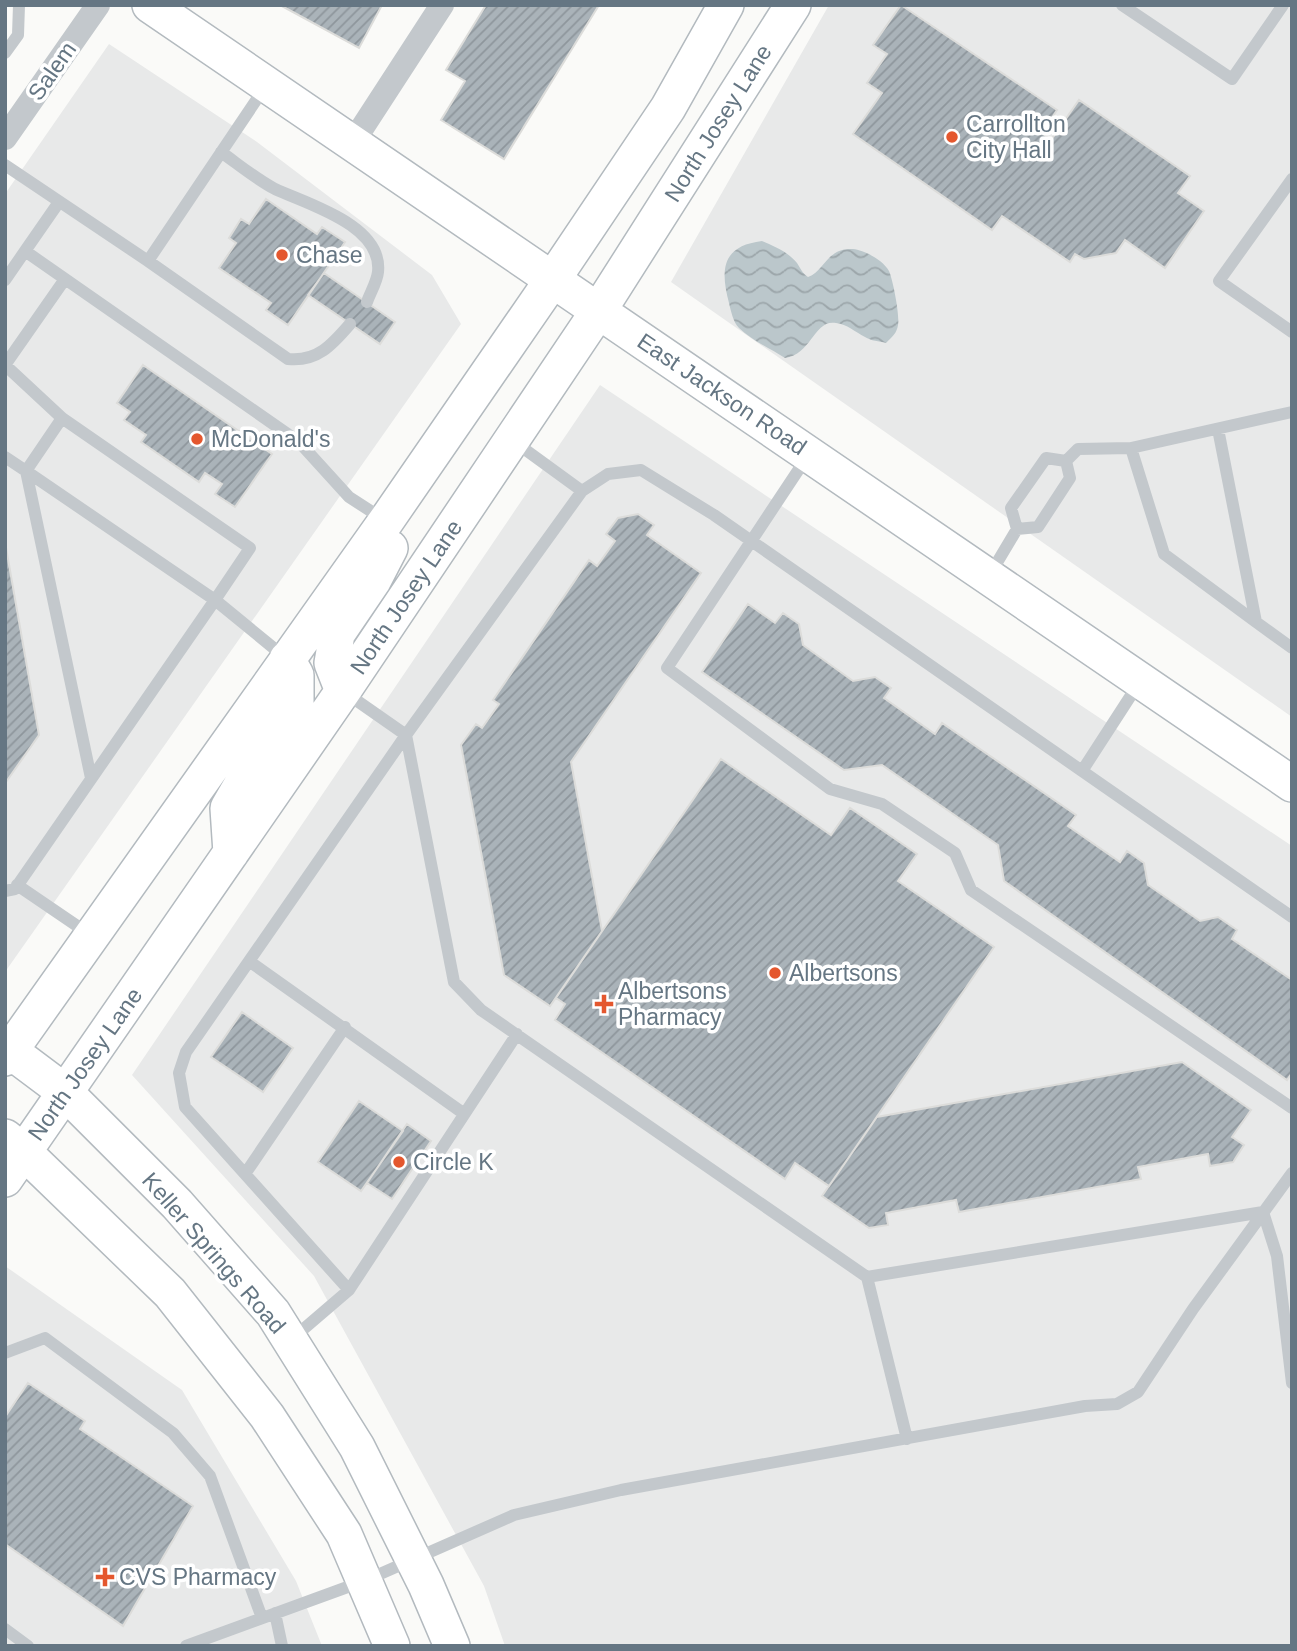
<svg xmlns="http://www.w3.org/2000/svg" width="1297" height="1651" viewBox="0 0 1297 1651" font-family="Helvetica,sans-serif">
<defs>
<pattern id="water-waves" width="16" height="10" patternUnits="userSpaceOnUse" patternTransform="scale(1.75)"><rect width="16" height="10" fill="#bbc7cb"/><path d="M0 5q4-4 8 0t8 0" fill="none" stroke="#9ca6aa"/></pattern>
<pattern id="building-hatch" width="6" height="6" patternUnits="userSpaceOnUse" patternTransform="scale(1.75)"><rect width="6" height="6" fill="#aab3b9"/><path d="M-1 1l2-2M0 6l6-6M5 7l2-2" fill="none" stroke="#8e969c"/></pattern>
</defs>
<rect width="100%" height="100%" fill="#fafaf8"/>
<!-- built -->
<path fill="#e8e9e9" d="M 829,5 L 1292,5 L 1292,717 L 671,282 Z
M 109,44 L 257,142 L 432,275 L 461,324 L 5,972 L 5,194 Z
M 600,385 L 1292,846 L 1292,1646 L 505,1646 L 484,1586 L 314,1276 L 132,1075 Z
M 5,1266 L 182,1390 L 296,1581 L 322,1646 L 5,1646 Z"/>
<!-- water -->
<path fill="url(#water-waves)" d="M 762,241 C 774,246 788,252 797,263 C 801,269 802,273 808,277 C 825,271 827,247 853,249 C 864,250 883,260 889,271 C 893,280 900,316 898,325 C 897,333 892,337 886,343 C 879,341 871,341 865,337 C 855,332 847,324 836,323 C 814,319 812,354 785,358 C 771,349 751,340 739,328 C 733,322 731,311 729,303 C 720,269 722,246 762,241 Z"/>
<!-- building -->
<path fill="url(#building-hatch)" stroke="#dcdcda" stroke-width="2" d="M 280,5 L 382,5 L 359,48 Z
M 486,5 L 599,5 L 504,159 L 441,120 L 465,81 L 446,70 Z
M 901,5 L 1057,110 L 1042,133 L 1051,140 L 1079,100 L 1190,176 L 1178,193 L 1204,211 L 1165,268 L 1125,240 L 1116,253 L 1084,259 L 1075,254 L 1070,262 L 1002,216 L 992,230 L 853,134 L 882,93 L 867,83 L 887,54 L 873,45 Z
M 266,199 L 317,234 L 322,227 L 345,242 L 288,325 L 266,310 L 271,303 L 219,268 L 236,243 L 229,238 L 241,219 L 249,224 Z
M 324,273 L 395,322 L 380,344 L 308,295 Z
M 143,365 L 272,454 L 235,507 L 215,494 L 222,484 L 205,473 L 199,482 L 141,442 L 146,435 L 124,420 L 130,412 L 117,403 Z
M 638,514 L 654,525 L 647,535 L 701,573 L 571,762 L 602,931 L 550,1006 L 504,975 L 461,745 L 476,724 L 482,728 L 499,704 L 493,700 L 589,560 L 597,566 L 615,541 L 606,534 L 618,518 Z
M 5,542 L 39,735 L 6,782 L 5,781 Z
M 748,604 L 775,623 L 783,613 L 799,624 L 803,645 L 853,681 L 875,677 L 891,688 L 884,698 L 935,734 L 942,723 L 1076,815 L 1068,826 L 1120,862 L 1127,851 L 1144,863 L 1148,885 L 1200,921 L 1218,917 L 1237,930 L 1232,939 L 1292,980 L 1292,1073 L 1287,1080 L 1004,881 L 998,845 L 882,765 L 844,770 L 702,672 Z
M 721,759 L 831,835 L 850,808 L 917,854 L 898,881 L 994,947 L 829,1186 L 795,1163 L 785,1179 L 555,1020 L 565,1004 L 556,998 Z
M 242,1012 L 293,1048 L 263,1092 L 211,1057 Z
M 1182,1062 L 1251,1110 L 1232,1137 L 1244,1145 L 1233,1162 L 1210,1166 L 1208,1154 L 1138,1167 L 1141,1179 L 959,1212 L 956,1200 L 886,1213 L 888,1225 L 869,1228 L 822,1196 L 877,1117 Z
M 359,1101 L 403,1131 L 361,1191 L 318,1162 Z
M 407,1124 L 431,1141 L 392,1199 L 367,1183 Z
M 28,1383 L 85,1421 L 80,1429 L 193,1506 L 123,1626 L 5,1544 L 5,1417 Z"/>
<g fill="none" stroke-linecap="round" stroke-linejoin="round">
<defs>
<path id="secondary" d="M 150,5 L 1292,784
M 343,691 L 332,663 L 337,634 L 373,581 L 390,548
M 231,853 L 228,808 L 256,760 L 296,703 L 296,675 L 287,659
M 5,1047 L 65,1092 L 177,1204 L 273,1313 L 357,1447 L 426,1585 L 452,1646
M 5,1058 L 386,521 L 553,279 L 668,108 L 726,5
M 5,1137 L 24,1152 L 170,1293 L 267,1416 L 344,1534 L 392,1646
M 5,1179 L 343,691 L 599,310 L 793,5"/>
</defs>
<!-- secondary casing -->
<use href="#secondary" stroke="#b3babf" stroke-width="38"/>
<!-- lane -->
<path stroke="#c3c8cc" stroke-width="12" d="M 1122,5 L 1232,79 L 1283,5
M 5,53 L 18,35 L 19,5
M 221,152 C 238,164 256,179 275,189 C 307,204 383,225 378,272 C 377,282 370,293 367,302
M 5,165 L 148,261 L 265,87
M 1292,179 L 1219,281 L 1292,332
M 59,202 L 25,251 L 299,442 L 349,497 L 383,519
M 148,261 L 288,359 C 317,362 332,345 350,324
M 5,280 L 25,251
M 1218,429 L 1256,622 L 1292,648
M 1131,448 L 1164,554 L 1256,622
M 5,457 L 26,471 L 62,418 L 5,365 L 65,279
M 807,457 L 667,668 L 830,789 L 882,804 L 955,853 L 971,890 L 1292,1108
M 26,471 L 215,600 L 250,548 L 62,418
M 26,471 L 91,778
M 582,491 L 608,474 L 641,470 L 714,515 L 1292,917
M 1017,529 L 1038,527 L 1070,478 L 1066,461
M 989,576 L 1017,529 L 1011,508 L 1046,458 L 1066,461 L 1078,449 L 1131,448 L 1292,412
M 343,691 L 406,735 L 454,982 L 481,1010 L 867,1277
M 1082,771 L 1139,683
M 17,885 L 89,934
M 5,891 L 15,889 L 215,600 L 287,659
M 249,961 L 463,1113
M 245,1174 L 345,1027
M 349,1290 L 185,1107 L 179,1073 L 186,1052 L 406,735 L 582,491 L 512,440
M 293,1338 L 349,1290 L 517,1034
M 5,1353 L 45,1338 L 173,1433 L 210,1476 L 262,1618
M 907,1439 L 867,1277 L 1263,1212 L 1277,1256 L 1292,1383
M 275,1613 L 282,1646
M 5,1629 L 28,1646
M 186,1646 L 364,1581 L 514,1515 L 621,1490 L 1085,1406 L 1117,1404 L 1138,1392 L 1193,1309 L 1292,1173"/>
<!-- street -->
<path stroke="#c3c8cc" stroke-width="24" d="M 5,138 L 98,5
M 353,142 L 442,5"/>
<!-- secondary -->
<use href="#secondary" stroke="#fff" stroke-width="35"/>
</g>
<!-- markers -->
<g fill="#e4572e" stroke="#fff" stroke-width="2.5">
<circle cx="952" cy="137" r="7"/>
<circle cx="282" cy="255" r="7"/>
<circle cx="197" cy="439" r="7"/>
<circle cx="775" cy="973" r="7"/>
<path d="M600.5 993.5h7v7h7v7h-7v7h-7v-7h-7v-7h7z"/>
<circle cx="399" cy="1162" r="7"/>
<path d="M101.5 1566.5h7v7h7v7h-7v7h-7v-7h-7v-7h7z"/>
</g>
<g text-anchor="middle" dominant-baseline="central" stroke-width="7" stroke-linejoin="round" paint-order="stroke">
<!-- street labels -->
<g font-size="23" fill="#657683" stroke="#fff">
<text transform="translate(52 71) rotate(-55)">Salem</text>
<text transform="translate(718 123) rotate(-58)">North Josey Lane</text>
<text transform="translate(722 394) rotate(34)">East Jackson Road</text>
<text transform="translate(406 597) rotate(-56)">North Josey Lane</text>
<text transform="translate(85 1064) rotate(-55)">North Josey Lane</text>
<text transform="translate(214 1253) rotate(49)">Keller Springs Road</text>
</g>
<!-- poi labels -->
<g font-size="23" fill="#657683" stroke="#fff" text-anchor="start">
<text x="966" y="124">Carrollton<tspan x="966" dy="26">City Hall</tspan></text>
<text x="296" y="255">Chase</text>
<text x="211" y="439">McDonald's</text>
<text x="789" y="973">Albertsons</text>
<text x="618" y="991">Albertsons<tspan x="618" dy="26">Pharmacy</tspan></text>
<text x="413" y="1162">Circle K</text>
<text x="119" y="1577">CVS Pharmacy</text>
</g>
</g>
<!-- border -->
<rect width="1297" height="1651" fill="none" stroke="#657683" stroke-width="14"/>
</svg>
